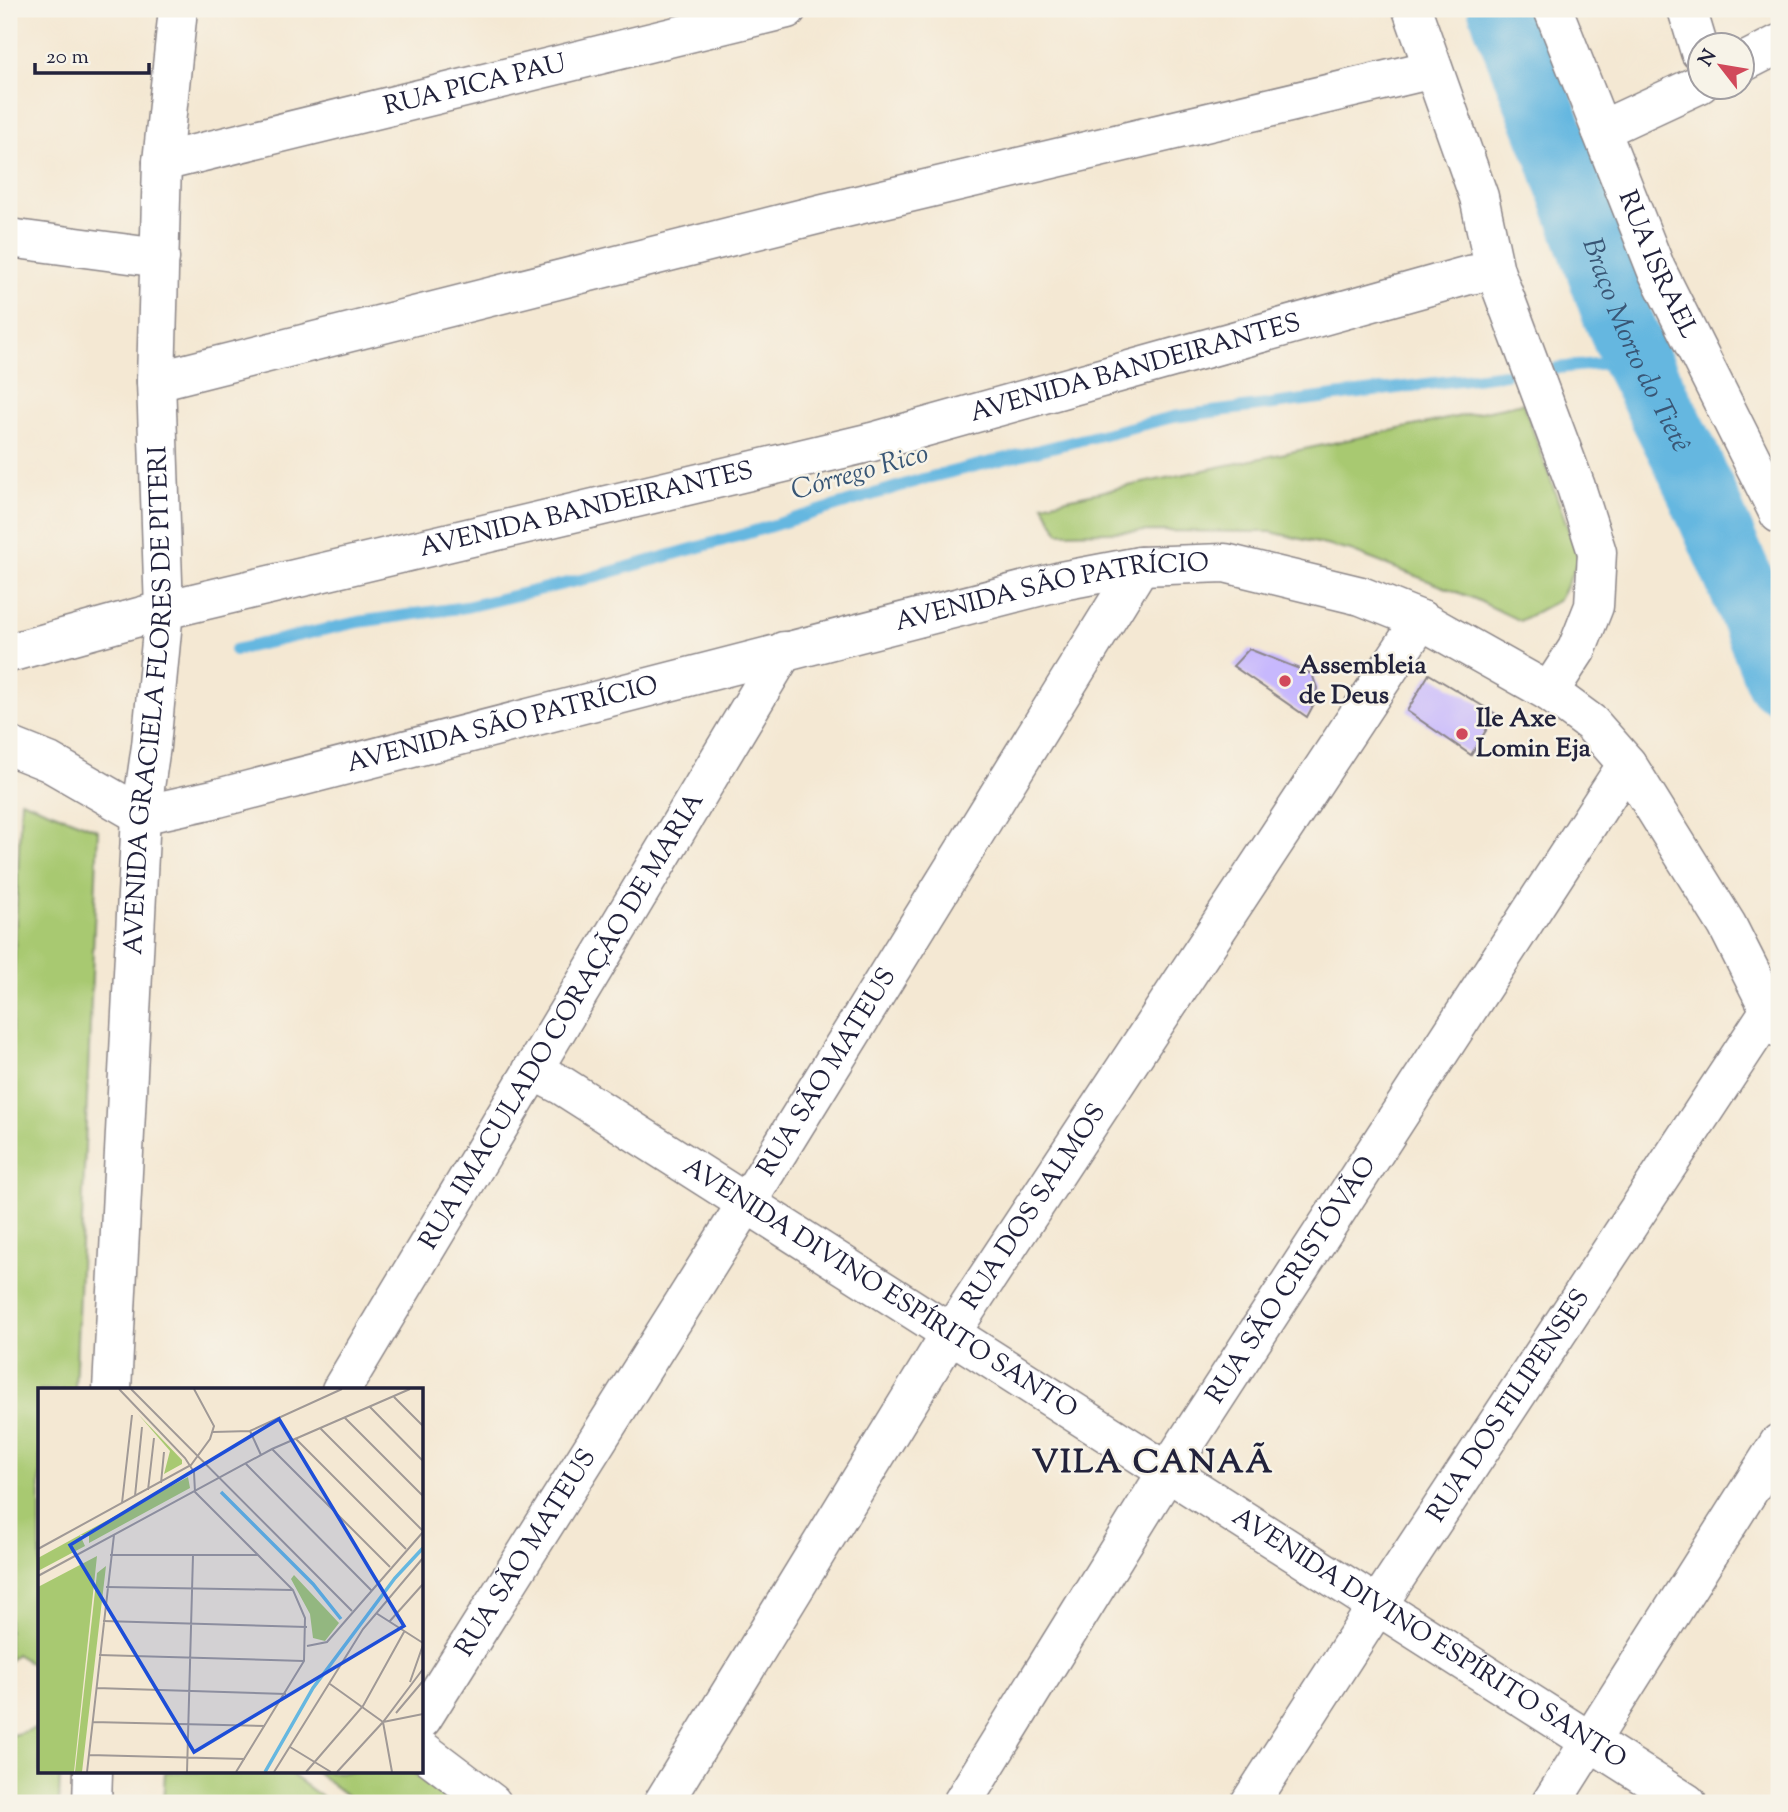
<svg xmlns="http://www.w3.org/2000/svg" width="1788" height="1812" viewBox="0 0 1788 1812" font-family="'Sorts Mill Goudy',serif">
<rect width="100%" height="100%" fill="#f7f3e8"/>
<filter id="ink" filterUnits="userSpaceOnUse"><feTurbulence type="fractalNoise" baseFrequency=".0143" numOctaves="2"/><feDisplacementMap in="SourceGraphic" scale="14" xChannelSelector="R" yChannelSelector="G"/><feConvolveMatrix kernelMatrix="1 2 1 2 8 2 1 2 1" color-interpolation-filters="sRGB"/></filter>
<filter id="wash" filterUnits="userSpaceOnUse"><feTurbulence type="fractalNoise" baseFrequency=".00686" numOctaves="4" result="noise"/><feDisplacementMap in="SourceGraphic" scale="28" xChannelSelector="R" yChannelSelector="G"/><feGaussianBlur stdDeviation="1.57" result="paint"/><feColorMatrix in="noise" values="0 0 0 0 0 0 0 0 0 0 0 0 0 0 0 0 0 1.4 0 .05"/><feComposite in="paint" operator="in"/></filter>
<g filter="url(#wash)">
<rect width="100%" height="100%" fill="#f4e8d3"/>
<!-- green -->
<path fill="#a8c971" stroke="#657656" stroke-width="2" d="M 1523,403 L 1579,559 L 1559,600 L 1520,621 L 1475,599 L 1351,551 L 1271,532 L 1157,531 L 1059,533 L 1043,504 Z
M 21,800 L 98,830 L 75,1390 L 40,1390 L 40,1669 L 16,1654 L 9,1661 L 9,1098 Z
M 40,1727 L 40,1772 L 60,1772 L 59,1803 L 9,1803 L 9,1732 L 13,1735 Z
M 165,1772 L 288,1772 L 330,1803 L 163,1803 Z
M 316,1772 L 412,1772 L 453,1803 L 357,1803 Z"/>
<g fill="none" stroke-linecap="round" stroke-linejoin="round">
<!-- stream -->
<path stroke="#65b7e0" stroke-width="12" d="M 1557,368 L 1636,360
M 235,650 L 358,622 L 466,607 L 593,577 L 745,534 L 923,479 L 1173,417 L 1505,374"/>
<!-- river -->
<path stroke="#65b7e0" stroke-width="68" id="s1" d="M 1502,9 L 1561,160 L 1615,311 L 1636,360 L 1685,456 L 1743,588 L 1779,679"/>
</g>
<g id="blocks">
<!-- building -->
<path fill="#c7b8fd" d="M 1249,649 L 1312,674 L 1317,688 L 1315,702 L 1307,717 L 1233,666 Z
M 1429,674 L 1496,714 L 1471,755 L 1407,711 Z"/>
</g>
</g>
<g filter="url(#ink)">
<use href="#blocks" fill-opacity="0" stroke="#8b8587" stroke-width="2"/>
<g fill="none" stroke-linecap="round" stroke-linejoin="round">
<defs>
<g id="street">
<path d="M 1412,9 L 1479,197 L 1495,271 L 1576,487 L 1597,552 L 1594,606 L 1577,649 L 1549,692"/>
<path id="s2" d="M 1553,9 L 1656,269 L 1779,514"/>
<path d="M 1687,9 L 1700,52"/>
<path d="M 1742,63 L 1779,44"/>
<path d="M 1601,130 L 1700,84"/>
<path id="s3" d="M 162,162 L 787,9"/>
<path d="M 9,238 L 160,258"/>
<path d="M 156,381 L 824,213 L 1433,69"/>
<path id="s4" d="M 9,653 L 164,610 L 872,442 L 1469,275 L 1495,271"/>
<path id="s5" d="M 9,746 L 49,762 L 141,815 L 218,798 L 1061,581 L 1140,566 L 1225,563 L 1361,596 L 1421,620 L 1549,692 L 1591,723 L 1627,764 L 1727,925 L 1779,1028"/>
<path id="s6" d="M 532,1070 L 561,1085 L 1687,1803"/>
<path id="s7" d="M 112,1390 L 141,815 L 151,746 L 164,610 L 156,381 L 162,162 L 178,9"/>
<path id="s8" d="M 341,1390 L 784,651"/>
<path id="s9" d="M 422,1719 L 746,1204 L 1140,566"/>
<path d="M 422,1750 L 492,1803"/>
<path d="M 92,1803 L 93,1772"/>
<path id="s10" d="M 663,1803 L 950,1334 L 1421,620"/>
<path id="s11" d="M 962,1803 L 1167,1472 L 1627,764"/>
<path id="s12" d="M 1250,1803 L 1377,1606 L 1770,1010"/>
<path d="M 1551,1803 L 1779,1443"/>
</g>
</defs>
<!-- street casing -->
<use href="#street" stroke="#8b8587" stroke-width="41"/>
<!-- street -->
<use href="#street" stroke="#fff" stroke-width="38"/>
</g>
</g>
<!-- markers -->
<g fill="#d1495b" stroke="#f7f3e8" stroke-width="2.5">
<circle cx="1285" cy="681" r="7"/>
<circle cx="1462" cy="734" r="7"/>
</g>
<g text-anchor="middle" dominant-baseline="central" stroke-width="5" stroke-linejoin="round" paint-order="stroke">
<!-- street labels -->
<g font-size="26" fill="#22223b" stroke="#f7f3e8">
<text stroke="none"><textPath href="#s3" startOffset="322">RUA PICA PAU</textPath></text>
<text stroke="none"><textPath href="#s2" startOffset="276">RUA ISRAEL</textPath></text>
<text stroke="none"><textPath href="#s4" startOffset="1162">AVENIDA BANDEIRANTES</textPath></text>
<text stroke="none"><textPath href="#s4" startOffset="595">AVENIDA BANDEIRANTES</textPath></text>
<text stroke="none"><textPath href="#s5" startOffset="1088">AVENIDA SÃO PATRÍCIO</textPath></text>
<text stroke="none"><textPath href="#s7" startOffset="691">AVENIDA GRACIELA FLORES DE PITERI</textPath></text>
<text stroke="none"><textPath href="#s5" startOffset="522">AVENIDA SÃO PATRÍCIO</textPath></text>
<text stroke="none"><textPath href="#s8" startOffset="430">RUA IMACULADO CORAÇÃO DE MARIA</textPath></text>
<text stroke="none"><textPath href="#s9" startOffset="763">RUA SÃO MATEUS</textPath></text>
<text stroke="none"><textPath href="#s10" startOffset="702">RUA DOS SALMOS</textPath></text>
<text stroke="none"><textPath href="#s11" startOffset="618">RUA SÃO CRISTÓVÃO</textPath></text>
<text stroke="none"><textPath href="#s6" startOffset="411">AVENIDA DIVINO ESPÍRITO SANTO</textPath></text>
<text stroke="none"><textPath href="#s12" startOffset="474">RUA DOS FILIPENSES</textPath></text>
<text stroke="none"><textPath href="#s9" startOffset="196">RUA SÃO MATEUS</textPath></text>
<text stroke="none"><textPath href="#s6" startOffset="1062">AVENIDA DIVINO ESPÍRITO SANTO</textPath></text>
</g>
<!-- poi labels -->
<g font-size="26" font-weight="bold" fill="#22223b" stroke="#f7f3e8" text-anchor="start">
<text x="1299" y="666">Assembleia<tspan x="1299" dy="30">de Deus</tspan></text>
<text x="1476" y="719">Ile Axe<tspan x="1476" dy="30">Lomin Eja</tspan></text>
</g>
<!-- water labels -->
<g font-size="28" font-style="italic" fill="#395675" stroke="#f7f3e8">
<text stroke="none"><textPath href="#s1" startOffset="362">Braço Morto do Tietê</textPath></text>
<text transform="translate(860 473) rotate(-16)">Córrego Rico</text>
</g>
<!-- district labels -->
<g font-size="33" font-weight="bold" letter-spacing="2" fill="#22223b" stroke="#f7f3e8">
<text x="1153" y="1464">VILA CANAÃ</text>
</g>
</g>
<!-- overview -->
<g transform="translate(38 1388)">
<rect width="385" height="385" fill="#f4e8d3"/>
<path d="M 100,26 L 144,72 L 144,76 L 126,86 L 132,63 ZM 150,89 L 152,100 L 51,155 L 51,148 L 42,147 L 47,158 L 0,183 L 0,170 L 42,147 ZM 59,168 L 36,384 L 0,384 L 0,199 ZM 68,178 L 44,384 L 37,384 L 59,185 ZM 256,187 L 301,235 L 287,253 L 275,250 L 272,226 L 253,191 Z" fill="#a8c971"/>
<path fill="none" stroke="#65b7e0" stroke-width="3.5" d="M 183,104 L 275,196 L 303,231M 227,384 L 275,300 L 357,190 L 385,160"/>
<path fill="none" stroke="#a09996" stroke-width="2" d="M 81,1 L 147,70 L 156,84 L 157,104 L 255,202 L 267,230 L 266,273 L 198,384M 93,1 L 314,223M 356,9 L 385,38M 332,19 L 385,73M 307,30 L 385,108M 282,40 L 385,143M 212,43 L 223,67M 175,44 L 212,43 L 304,1M 257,50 L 368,161M 234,61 L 352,179M 208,76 L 333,202M 123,95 L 126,64M 110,102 L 116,50M 97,108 L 104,39M 84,115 L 94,27M 0,161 L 153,77 L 172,51 L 176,38 L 156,1M 72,167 L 220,167M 0,188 L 234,61 L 372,1M 68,199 L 255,202M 338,225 L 385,255M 65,233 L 269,239M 351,234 L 385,196M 269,258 L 289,254 L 385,144M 61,267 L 266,273M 372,294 L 385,257M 292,296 L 345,334M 58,300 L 248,306M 358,325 L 385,293M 54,334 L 227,338M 345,334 L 354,384M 345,334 L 385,326M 252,359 L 293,384M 51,367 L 207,371M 49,384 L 76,147M 149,384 L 155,167M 236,384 L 325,241 L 385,170M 268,384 L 325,318 L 366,244M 299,384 L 345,334 L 385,281"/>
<path fill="#1d4ed8" fill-opacity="0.15" stroke="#1d4ed8" stroke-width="3.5" d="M 241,31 L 366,238 L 156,364 L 32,157 Z"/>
<rect width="385" height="385" fill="none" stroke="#22223b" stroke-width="3.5"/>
</g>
<!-- margin -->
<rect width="1788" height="1812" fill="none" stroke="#f7f3e8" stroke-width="35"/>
<!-- north arrow -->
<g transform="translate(1721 66) rotate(301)"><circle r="33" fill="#f7f3e8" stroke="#a29fa3" stroke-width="2"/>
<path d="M0-5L12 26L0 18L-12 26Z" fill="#d1495b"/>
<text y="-10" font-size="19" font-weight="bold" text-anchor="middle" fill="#22223b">N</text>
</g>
<!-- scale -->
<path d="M35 63v10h114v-10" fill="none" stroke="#22223b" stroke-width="3.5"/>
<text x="46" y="63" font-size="21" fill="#22223b" stroke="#f7f3e8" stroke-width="5" paint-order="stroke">20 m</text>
</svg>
